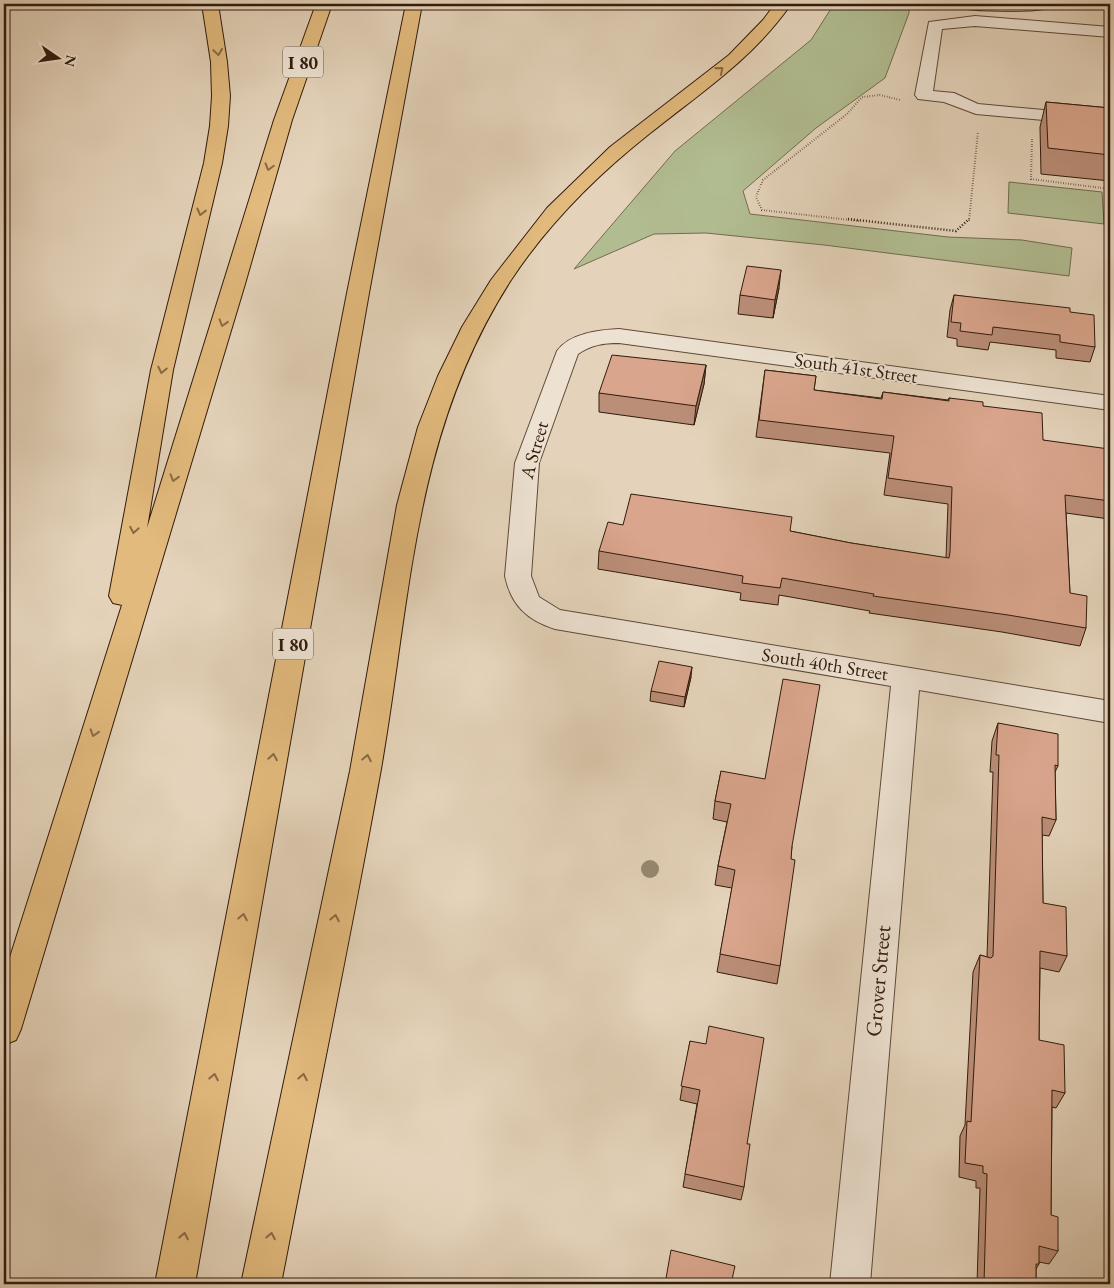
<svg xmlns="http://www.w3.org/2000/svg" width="1114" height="1288" viewBox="0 0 1114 1288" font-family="'EB Garamond',serif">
<rect width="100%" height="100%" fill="#e4d3ba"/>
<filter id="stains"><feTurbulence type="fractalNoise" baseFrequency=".004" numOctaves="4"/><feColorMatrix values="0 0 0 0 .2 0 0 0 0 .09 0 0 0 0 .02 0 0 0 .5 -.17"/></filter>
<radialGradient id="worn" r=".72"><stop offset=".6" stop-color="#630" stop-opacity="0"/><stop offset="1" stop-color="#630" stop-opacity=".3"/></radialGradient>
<!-- green -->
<path fill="#b1bd91" stroke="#726c4f" d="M 834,4 L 909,4 L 909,13 L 885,78 L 816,128 L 743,191 L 750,214 L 948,237 L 1022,240 L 1072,248 L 1069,276 L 824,245 L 706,233 L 654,234 L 574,269 L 675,151 L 811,40 Z
M 1009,182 L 1102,192 L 1104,224 L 1008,213 Z"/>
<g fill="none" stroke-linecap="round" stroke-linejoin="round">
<defs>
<path id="lane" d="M 948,4 L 1058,4 C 1046,15 967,11 949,6 Z"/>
<path id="street" d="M 975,16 L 1110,27 L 1110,37 L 975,26 L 942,29 L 933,91 L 954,93 L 978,104 L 1110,116 L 1110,126 L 976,114 L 944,102 L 918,99 L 915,95 L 929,22 Z
M 619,329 L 1110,396 L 1110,410 L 619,343 C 603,343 591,345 578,354 L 539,463 L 531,576 L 539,597 L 560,610 L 1110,701 L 1110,723 L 919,690 L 870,1284 L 830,1284 L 891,686 L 555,629 C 527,620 511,605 505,576 L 515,463 L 557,351 C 570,333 599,330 619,329 Z"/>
<path id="highway" d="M 202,4 L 218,4 L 227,62 L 230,96 L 228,126 L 222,163 L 173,370 L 147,528 L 274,120 L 316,4 L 332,4 L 292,120 L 245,284 L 21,1029 L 16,1040 L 4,1045 L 4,976 L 122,605 L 113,603 L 109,596 L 151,370 L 204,163 L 210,126 L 212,96 L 211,62 Z
M 406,4 L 422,4 L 369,293 L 195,1284 L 155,1284 L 347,293 Z
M 775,4 L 791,4 C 753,59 700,93 649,134 C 596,176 548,224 511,280 C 413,432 411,597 381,769 C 350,941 314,1112 281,1284 L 241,1284 L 350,771 L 397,505 L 418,427 L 438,376 L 462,327 L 491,280 L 547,208 L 610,147 L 729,55 L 763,20 Z"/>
</defs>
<!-- lane casing -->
<use href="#lane" stroke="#5e4938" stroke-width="2"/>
<!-- street casing -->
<use href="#street" stroke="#5e4938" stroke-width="2"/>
<!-- highway casing -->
<use href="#highway" stroke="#321b0d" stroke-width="2"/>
<!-- path-far1 -->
<path stroke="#321b0d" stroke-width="2" stroke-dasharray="0.5 2" stroke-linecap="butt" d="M 1032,139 L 1031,179 L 1110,189
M 859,221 L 762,210 L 756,197 L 763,180 L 847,114 L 862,97 L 880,95 L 900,100
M 969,221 L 978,132"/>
<!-- path -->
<path stroke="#321b0d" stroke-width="2.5" stroke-dasharray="1 2" stroke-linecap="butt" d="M 848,219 L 956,231 L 969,219"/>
<!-- lane -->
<use href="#lane" fill="#ede2d2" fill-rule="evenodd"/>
<!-- street -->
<use href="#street" fill="#ede2d2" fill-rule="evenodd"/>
<!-- highway -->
<use href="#highway" fill="#e2ba7d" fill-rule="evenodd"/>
</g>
<!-- trees -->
<circle fill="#978971" cx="650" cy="869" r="9"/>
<!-- wall -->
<path fill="#bb8e78" stroke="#321b0d" d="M 1046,102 L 1110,108 L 1110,181 L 1041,174 L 1040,127 Z
M 779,288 L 773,318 L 738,314 L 740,295 Z
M 954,295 L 1070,312 L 1095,347 L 1090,362 L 1056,358 L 1056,350 L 990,342 L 988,350 L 957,346 L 957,339 L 947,337 L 950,310 Z
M 706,365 L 704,384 L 694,425 L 599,412 L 599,393 Z
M 765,370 L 816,376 L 814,390 L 881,398 L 883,392 L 948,400 L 949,398 L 983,406 L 1043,440 L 1110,456 L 1110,514 L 1109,519 L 1066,513 L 1070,593 L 1086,628 L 1080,646 L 1002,632 L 869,613 L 870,611 L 779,595 L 778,605 L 740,600 L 741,593 L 598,569 L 599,551 L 623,525 L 790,531 L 851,543 L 946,558 L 948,504 L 884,495 L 890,453 L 756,437 Z
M 691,677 L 684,707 L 650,701 L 651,691 Z
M 998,723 L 1058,766 L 1055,772 L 1056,820 L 1049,836 L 1042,835 L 1043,903 L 1067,956 L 1059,972 L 1040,968 L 1039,1040 L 1065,1093 L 1056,1108 L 1052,1107 L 1051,1215 L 1058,1251 L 1049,1264 L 1039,1262 L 1039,1264 L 1036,1269 L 1036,1284 L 977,1284 L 980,1188 L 976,1188 L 976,1181 L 959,1177 L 960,1136 L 965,1125 L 973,972 L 980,955 L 987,957 L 993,772 L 990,772 L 992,741 Z
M 721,771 L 792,846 L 780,966 L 777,984 L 717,972 L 732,888 L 715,885 L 718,866 L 727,822 L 713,819 L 715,801 Z
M 690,1041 L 747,1144 L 744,1187 L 741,1200 L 683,1187 L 697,1104 L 680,1100 Z"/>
<!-- shaded-wall -->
<path fill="#987462" stroke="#321b0d" d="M 781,270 L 779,288 L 773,318 L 775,300 Z
M 706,365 L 704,384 L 694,425 L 696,406 Z
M 692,667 L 691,677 L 684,707 L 685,697 Z"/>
<!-- building -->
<path fill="#d9a58c" stroke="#321b0d" d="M 1046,102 L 1110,108 L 1110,155 L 1048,148 Z
M 747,266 L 781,270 L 775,300 L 740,295 Z
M 954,295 L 1070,308 L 1070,312 L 1094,315 L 1095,347 L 1060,342 L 1060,335 L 993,327 L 992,335 L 960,331 L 961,323 L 951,322 Z
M 612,355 L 706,365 L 696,406 L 599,393 Z
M 765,370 L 816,376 L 814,390 L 882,399 L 883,392 L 949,401 L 949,398 L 983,402 L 983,406 L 1042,413 L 1043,440 L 1109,449 L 1110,456 L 1110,501 L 1065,495 L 1070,593 L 1087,596 L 1086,628 L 1008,615 L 873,596 L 874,594 L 782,578 L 780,588 L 742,583 L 743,576 L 599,551 L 608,522 L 623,525 L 631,494 L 792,517 L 790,531 L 851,543 L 949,558 L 950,552 L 952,487 L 888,478 L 894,436 L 759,420 Z
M 659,661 L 692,667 L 685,697 L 651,691 Z
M 783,679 L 820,685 L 792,846 L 791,859 L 795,860 L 780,966 L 720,954 L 735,870 L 718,866 L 731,804 L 715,801 L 721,771 L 765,779 Z
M 998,723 L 1058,734 L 1058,766 L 1055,765 L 1056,820 L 1042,817 L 1043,903 L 1066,907 L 1067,956 L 1040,951 L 1039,1040 L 1064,1045 L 1065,1093 L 1052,1090 L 1051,1215 L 1058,1217 L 1058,1251 L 1039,1246 L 1039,1264 L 1036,1264 L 1036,1284 L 984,1284 L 987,1174 L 983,1173 L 983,1166 L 965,1163 L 967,1121 L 971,1122 L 980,955 L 991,958 L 993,956 L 999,755 L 996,755 Z
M 709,1026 L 764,1038 L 747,1144 L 750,1144 L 744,1187 L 685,1174 L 700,1090 L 681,1086 L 690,1041 L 706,1044 Z
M 671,1250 L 735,1266 L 731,1284 L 665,1284 Z"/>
<!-- one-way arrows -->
<defs><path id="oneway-chevron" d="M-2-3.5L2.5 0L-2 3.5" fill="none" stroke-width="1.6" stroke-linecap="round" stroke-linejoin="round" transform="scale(1.25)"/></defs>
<g stroke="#8a6a45">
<use href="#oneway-chevron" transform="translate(218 52) rotate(82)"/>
<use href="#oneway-chevron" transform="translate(720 70) rotate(-40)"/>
<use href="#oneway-chevron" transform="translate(269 167) rotate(106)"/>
<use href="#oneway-chevron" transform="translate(201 212) rotate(104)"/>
<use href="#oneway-chevron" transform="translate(223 323) rotate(107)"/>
<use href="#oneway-chevron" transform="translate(162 370) rotate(102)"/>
<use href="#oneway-chevron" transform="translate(174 478) rotate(107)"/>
<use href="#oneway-chevron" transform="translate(134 530) rotate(100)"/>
<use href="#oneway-chevron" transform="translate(94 733) rotate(107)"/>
<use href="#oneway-chevron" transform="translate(273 757) rotate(-80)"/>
<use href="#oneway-chevron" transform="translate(367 758) rotate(-79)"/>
<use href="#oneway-chevron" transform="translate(243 917) rotate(-79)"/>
<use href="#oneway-chevron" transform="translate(335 918) rotate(-79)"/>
<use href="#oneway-chevron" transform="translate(214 1077) rotate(-79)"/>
<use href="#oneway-chevron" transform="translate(303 1077) rotate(-79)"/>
<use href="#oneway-chevron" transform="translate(184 1236) rotate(-79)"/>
<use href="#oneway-chevron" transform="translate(271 1236) rotate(-79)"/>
</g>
<g text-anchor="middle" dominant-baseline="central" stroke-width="4" stroke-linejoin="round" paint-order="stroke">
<!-- shield labels -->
<g fill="#ede2d2" stroke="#6a5748" stroke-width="1">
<rect x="283" y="46.5" width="40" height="31" rx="4"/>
<rect x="273" y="628.5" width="40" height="31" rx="4"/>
</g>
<g font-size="18" font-weight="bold" fill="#321b0d">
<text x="303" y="62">I 80</text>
<text x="293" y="644">I 80</text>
</g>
<!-- street labels -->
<g font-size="19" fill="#321b0d" stroke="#ede2d2">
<text transform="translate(856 368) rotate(8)">South 41st Street</text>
<text transform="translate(534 450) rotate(-74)">A Street</text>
<text transform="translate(825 664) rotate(9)">South 40th Street</text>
</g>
<!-- near-street labels -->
<g font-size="22" fill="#321b0d" stroke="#ede2d2">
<text transform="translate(878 981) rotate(-85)">Grover Street</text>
</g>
</g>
<!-- margin -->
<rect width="1114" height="1288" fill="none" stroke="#e4d3ba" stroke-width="20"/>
<rect x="5" y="5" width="1104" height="1278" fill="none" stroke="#321b0d" stroke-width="2.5"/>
<rect x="10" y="10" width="1094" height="1268" fill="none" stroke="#321b0d"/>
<!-- north arrow -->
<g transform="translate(58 58) rotate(103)" stroke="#ede2d2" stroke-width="4" paint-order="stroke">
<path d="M0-4L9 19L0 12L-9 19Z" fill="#321b0d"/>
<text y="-8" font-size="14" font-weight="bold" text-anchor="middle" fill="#321b0d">N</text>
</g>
<rect width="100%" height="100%" filter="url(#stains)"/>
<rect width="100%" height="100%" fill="url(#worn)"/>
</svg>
